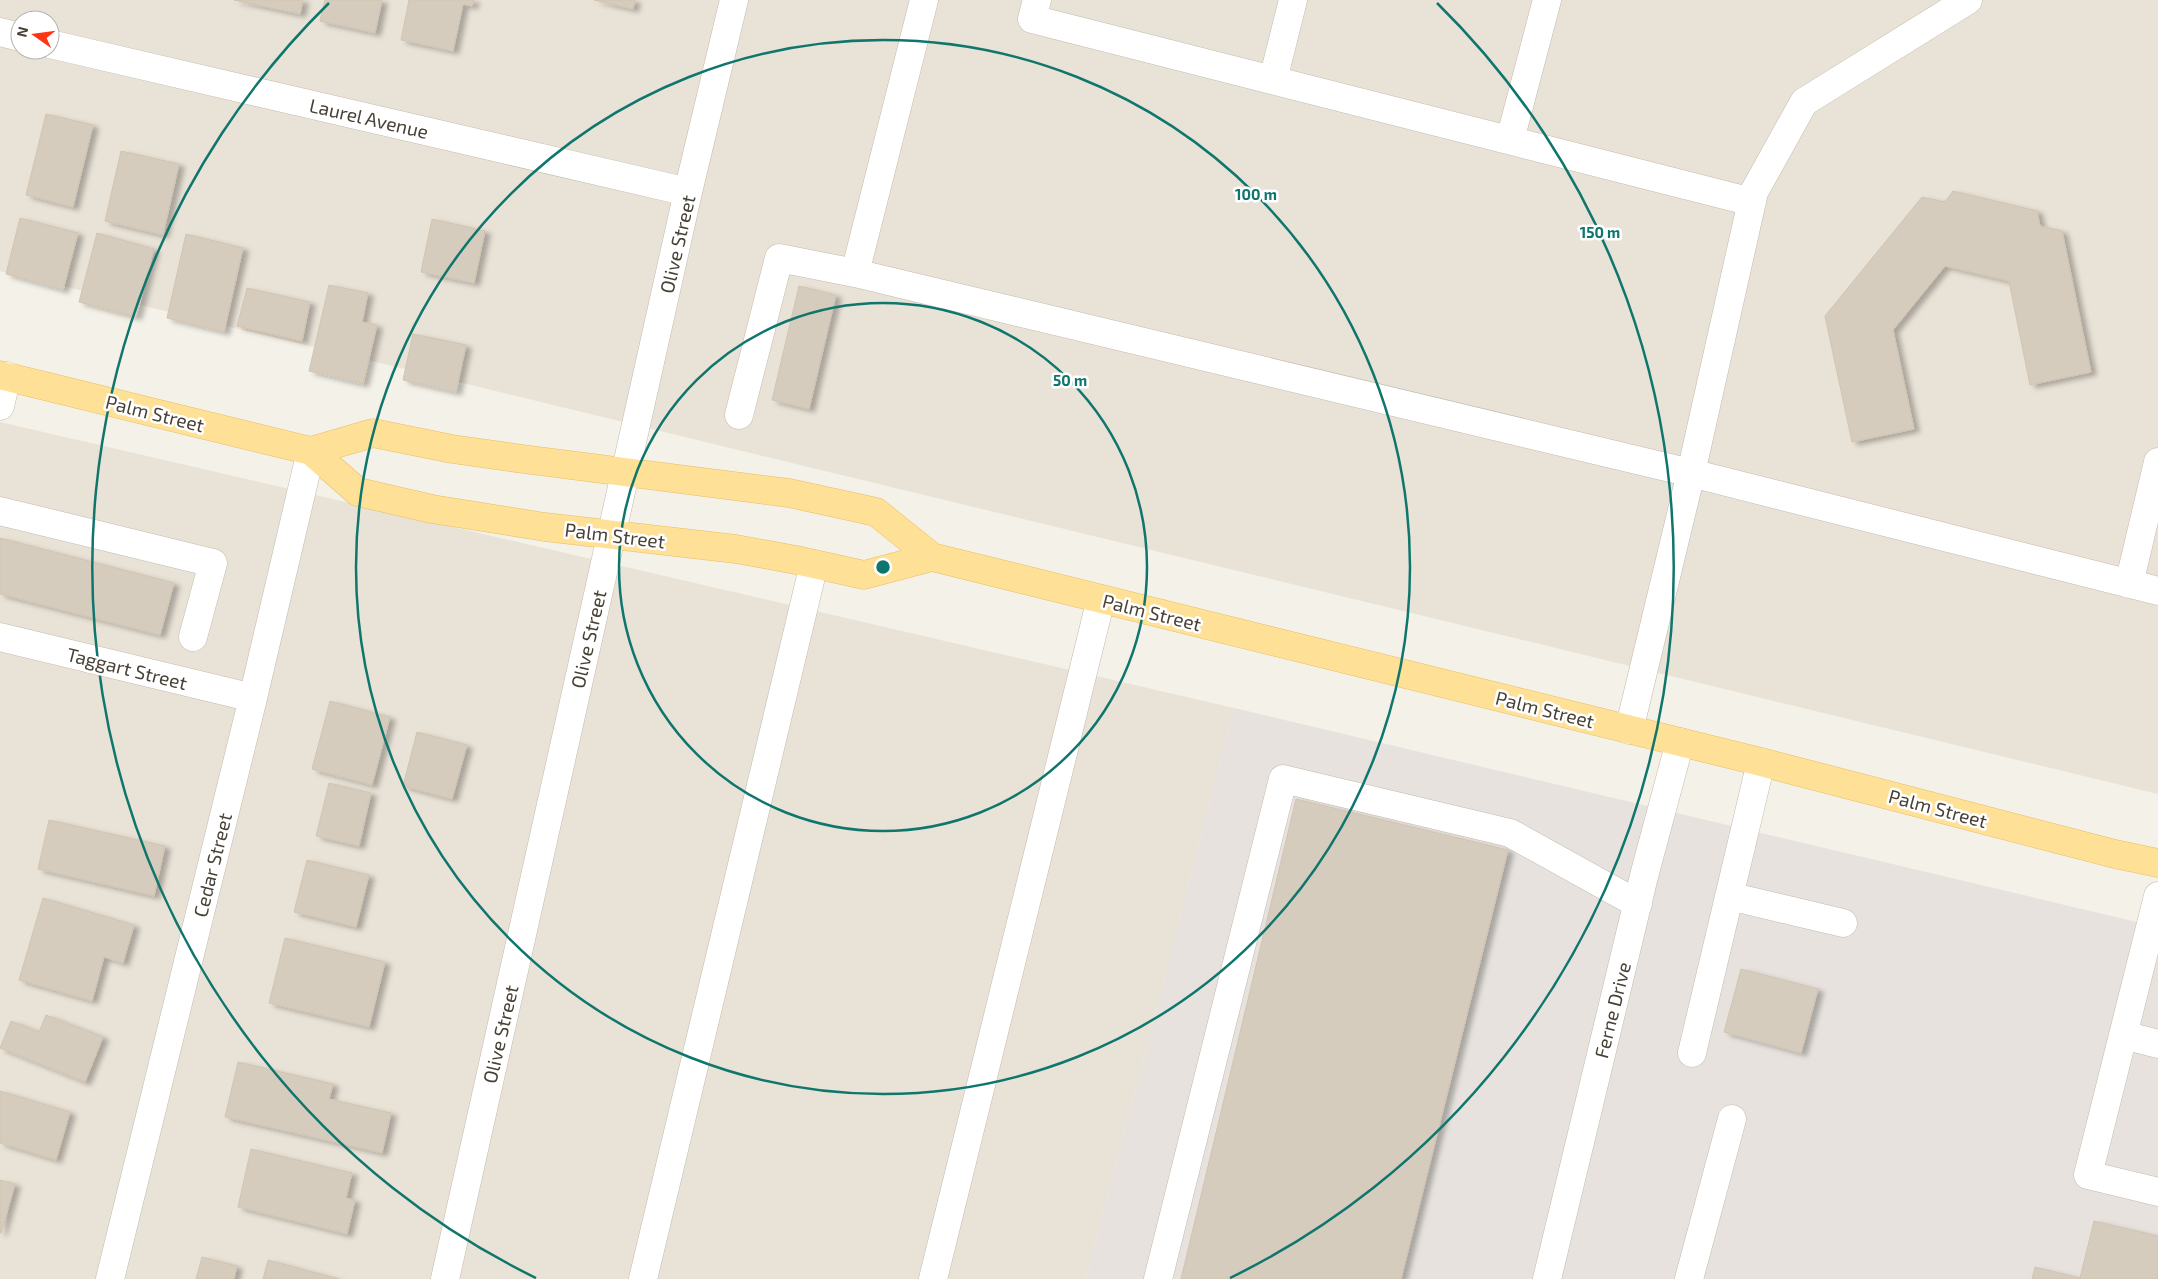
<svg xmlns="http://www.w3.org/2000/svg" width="2158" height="1279" viewBox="0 0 2158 1279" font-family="'Exo 2',sans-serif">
<defs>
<filter id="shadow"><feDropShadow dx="5.5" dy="3" stdDeviation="2.5" flood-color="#0004"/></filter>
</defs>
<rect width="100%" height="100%" fill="#f4f1e8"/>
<!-- residential -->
<path fill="#e9e2d6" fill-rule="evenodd" d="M 0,0 L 2158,0 L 2158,794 L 0,271 ZM 20,20 L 50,20 L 50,50 L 20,50 Z
M 0,422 L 1234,708 L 1086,1279 L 0,1279 Z"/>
<!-- industrial -->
<path fill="#e7e2dd" d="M 1234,708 L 2158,927 L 2158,1279 L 1086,1279 Z"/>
<!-- building -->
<path fill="#d6ccbd" stroke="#d1c4b0" filter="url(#shadow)" d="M 234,0 L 303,0 L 300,14 Z
M 325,0 L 382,0 L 375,33 L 320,21 Z
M 409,0 L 474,0 L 472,6 L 463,4 L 453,51 L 401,40 Z
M 594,0 L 635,0 L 633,9 Z
M 46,114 L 93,125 L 73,207 L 26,195 Z
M 121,151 L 179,164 L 163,235 L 105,221 Z
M 1953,191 L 2037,211 L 2040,226 L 2062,231 L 2091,372 L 2030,385 L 2009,281 L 1945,266 L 1893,330 L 1914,429 L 1852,442 L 1825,316 L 1922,197 L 1945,202 Z
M 20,218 L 78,233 L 63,290 L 6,274 Z
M 432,219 L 485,231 L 474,283 L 421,272 Z
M 97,233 L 154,249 L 136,317 L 79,302 Z
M 186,234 L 243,248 L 224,332 L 167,318 Z
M 329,285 L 368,293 L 362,322 L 377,325 L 363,384 L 309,371 Z
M 799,286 L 836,295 L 809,409 L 772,400 Z
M 247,288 L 310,302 L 302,341 L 237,326 Z
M 413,334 L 466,345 L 456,392 L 403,380 Z
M 0,538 L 174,583 L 160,635 L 0,594 Z
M 330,701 L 390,717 L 372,785 L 312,769 Z
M 417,732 L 467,745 L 452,799 L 403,786 Z
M 329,783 L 371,793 L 359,846 L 316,836 Z
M 1296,799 L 1508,850 L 1401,1279 L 1181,1279 Z
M 49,820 L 165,846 L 154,896 L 38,869 Z
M 307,860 L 369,875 L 356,927 L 294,912 Z
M 43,898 L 134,925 L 123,963 L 104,957 L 92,1001 L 19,980 Z
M 285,938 L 385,962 L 369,1027 L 269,1003 Z
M 1741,969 L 1818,989 L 1801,1053 L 1724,1032 Z
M 46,1015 L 103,1037 L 85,1082 L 0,1048 L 11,1021 L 39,1032 Z
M 238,1062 L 333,1084 L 329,1099 L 391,1113 L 382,1153 L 225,1117 Z
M 0,1091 L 70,1112 L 56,1160 L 0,1143 Z
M 251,1149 L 352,1173 L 346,1198 L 355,1200 L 347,1234 L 238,1207 Z
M 0,1180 L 15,1184 L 1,1233 L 0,1233 Z
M 2094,1221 L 2158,1236 L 2158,1279 L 2032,1279 L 2035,1267 L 2080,1278 Z
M 202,1257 L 237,1266 L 234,1279 L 196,1279 Z
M 268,1260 L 339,1279 L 263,1279 Z"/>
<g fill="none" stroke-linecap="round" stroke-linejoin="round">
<defs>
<path id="minor" d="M 924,0 L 855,273 L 1691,473 L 2158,591
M 1037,0 L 1032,19 L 1752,202
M 0,32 L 20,37
M 50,44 L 688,192
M 1273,80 L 1293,0
M 1510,140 L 1547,0
M 0,406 L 7,376
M 739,415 L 779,258 L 855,273
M 0,511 L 213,563 L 193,637
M 2129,584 L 2158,462
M 0,637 L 253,698
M 1629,730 L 1691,473 L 1754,192 L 1804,102 L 1968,0
M 1729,896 L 1843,923
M 2158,896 L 2088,1175 L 2158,1192
M 2123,1035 L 2158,1044
M 1692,1053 L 1761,762
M 110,1279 L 253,698 L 311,451
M 445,1279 L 688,192 L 734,0
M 643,1279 L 814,564
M 933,1279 L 1101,599
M 1158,1279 L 1283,779 L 1510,833 L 1638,904
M 1547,1279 L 1644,876 L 1680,742
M 1689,1279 L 1732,1119"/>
<path id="major" d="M 0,375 L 311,451 L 358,492 L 432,509 L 545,527 L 736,549 L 796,560 L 864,575 L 932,557
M 311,451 L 373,433 L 452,449 L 523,459 L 789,493 L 876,512 L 932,557 L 1761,762 L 2115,854 L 2158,863"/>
</defs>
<!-- minor casing -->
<use href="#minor" stroke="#c3bbad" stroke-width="29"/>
<!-- major casing -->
<use href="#major" stroke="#e7be63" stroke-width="29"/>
<!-- minor -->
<use href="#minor" stroke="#fff" stroke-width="28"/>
<!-- major -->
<use href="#major" stroke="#ffe097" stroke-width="28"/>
</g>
<!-- distance rings -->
<g fill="none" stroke="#0f766e" stroke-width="2.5">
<circle cx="883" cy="567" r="264"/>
<circle cx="883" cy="567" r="527"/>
<path d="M536 1278A791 791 0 0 1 329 3M1437 3A791 791 0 0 1 1230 1278"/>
</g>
<g text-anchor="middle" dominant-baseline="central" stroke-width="5" stroke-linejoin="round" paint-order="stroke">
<!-- street labels -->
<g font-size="19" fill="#484136" stroke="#fff">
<text transform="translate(369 118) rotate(13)">Laurel Avenue</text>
<text transform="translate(677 244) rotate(-77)">Olive Street</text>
<text transform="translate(155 413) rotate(14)">Palm Street</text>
<text transform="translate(615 535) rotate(7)">Palm Street</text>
<text transform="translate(1152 612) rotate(14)">Palm Street</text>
<text transform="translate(588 639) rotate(-77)">Olive Street</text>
<text transform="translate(127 668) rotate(14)">Taggart Street</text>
<text transform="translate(1545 709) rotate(14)">Palm Street</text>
<text transform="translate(1938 808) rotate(15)">Palm Street</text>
<text transform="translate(212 865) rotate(-76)">Cedar Street</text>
<text transform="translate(1612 1010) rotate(-76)">Ferne Drive</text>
<text transform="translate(500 1034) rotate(-77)">Olive Street</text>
</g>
</g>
<circle cx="883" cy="567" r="8" fill="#0f766e" stroke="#fff" stroke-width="2.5"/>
<g font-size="15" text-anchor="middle" font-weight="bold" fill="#0f766e" stroke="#fff" stroke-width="5" stroke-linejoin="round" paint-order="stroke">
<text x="1256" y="200">100 m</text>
<text x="1600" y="238">150 m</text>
<text x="1070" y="386">50 m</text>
</g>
<!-- north arrow -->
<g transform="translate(35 35) rotate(284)"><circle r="24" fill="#ffffff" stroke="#b6b3af"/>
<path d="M0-4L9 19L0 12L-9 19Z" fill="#ff3415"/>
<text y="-8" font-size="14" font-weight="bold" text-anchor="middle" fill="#484136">N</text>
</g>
</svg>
